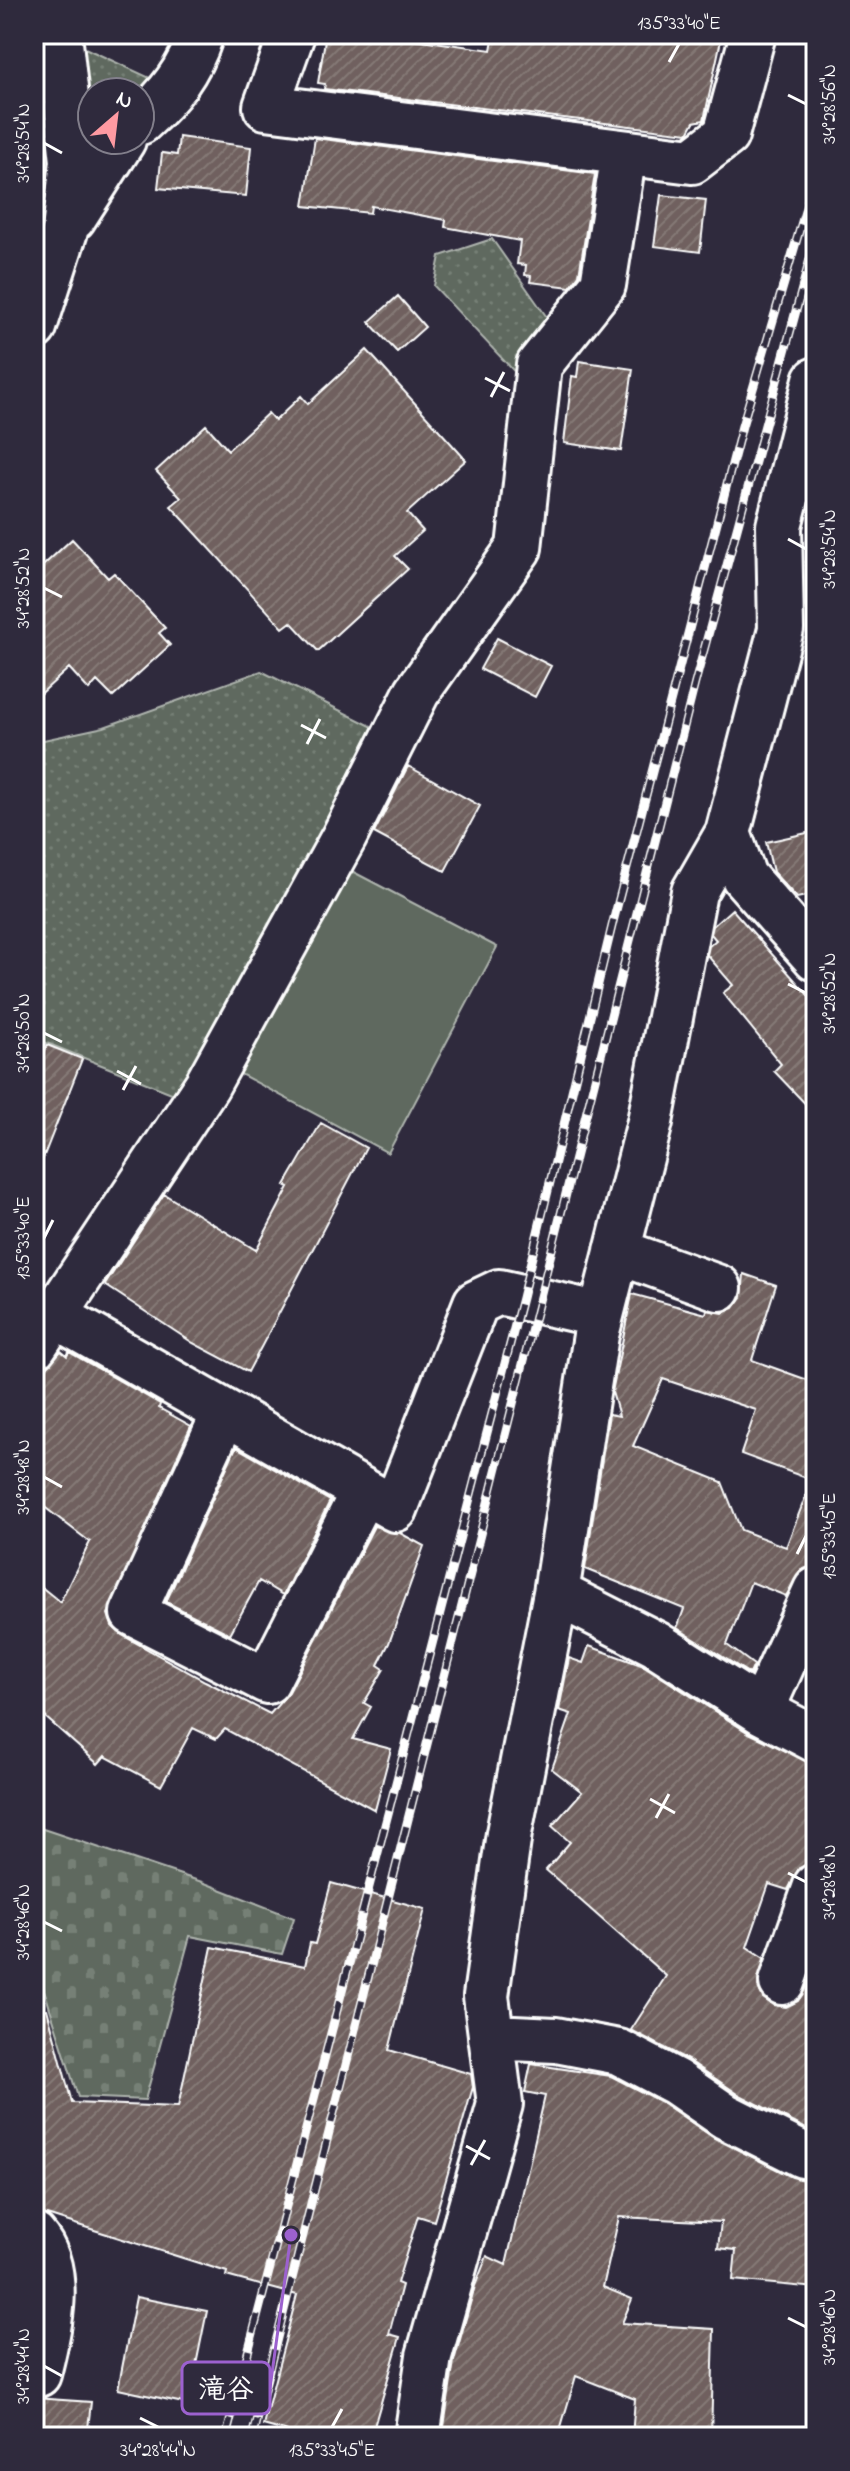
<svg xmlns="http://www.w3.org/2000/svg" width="850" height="2471" viewBox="0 0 850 2471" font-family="'Indie Flower','Klee One',sans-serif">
<defs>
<pattern id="green-dots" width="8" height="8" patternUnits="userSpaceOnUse" patternTransform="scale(2)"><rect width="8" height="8" fill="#5e695e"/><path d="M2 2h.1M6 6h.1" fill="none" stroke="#768076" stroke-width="1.8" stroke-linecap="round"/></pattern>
<pattern id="cemetery-stones" width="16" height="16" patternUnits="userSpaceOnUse" patternTransform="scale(2)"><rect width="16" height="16" fill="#5e695e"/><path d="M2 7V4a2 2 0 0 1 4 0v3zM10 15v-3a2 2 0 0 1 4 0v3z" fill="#768076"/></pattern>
<pattern id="building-hatch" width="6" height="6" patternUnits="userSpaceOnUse" patternTransform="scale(2)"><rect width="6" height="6" fill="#6f615e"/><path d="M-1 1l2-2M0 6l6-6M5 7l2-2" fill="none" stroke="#857976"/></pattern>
</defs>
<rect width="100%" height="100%" fill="#2f2a3d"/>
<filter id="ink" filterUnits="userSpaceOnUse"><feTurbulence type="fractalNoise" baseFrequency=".0125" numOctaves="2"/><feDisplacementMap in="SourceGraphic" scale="16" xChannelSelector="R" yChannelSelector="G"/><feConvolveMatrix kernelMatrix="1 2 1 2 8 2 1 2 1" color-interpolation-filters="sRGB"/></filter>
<g filter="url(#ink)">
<!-- green -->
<path fill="url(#green-dots)" stroke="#aeb4ae" stroke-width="2" d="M 74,43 L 163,84 L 140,92 L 92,92 L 92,137 Z
M 492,239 L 551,323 L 525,383 L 434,286 L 440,256 Z
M 261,671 L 385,733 L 189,1100 L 34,1038 L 34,742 L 104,727 Z"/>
<!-- cemetery -->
<path fill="url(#cemetery-stones)" stroke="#aeb4ae" stroke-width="2" d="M 34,1826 L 202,1882 L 294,1918 L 282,1954 L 190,1936 L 145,2100 L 78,2097 L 34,1958 Z"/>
<!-- pitch -->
<path fill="#5e695e" stroke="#aeb4ae" stroke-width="2" d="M 342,866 L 497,947 L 388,1153 L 233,1070 Z"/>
<!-- building -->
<path fill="url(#building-hatch)" stroke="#fff" stroke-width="2" fill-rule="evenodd" d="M 326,34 L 378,34 L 491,50 L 494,34 L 718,34 L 717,39 L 721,40 L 704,120 L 694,122 L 688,133 L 324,89 L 325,84 L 318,83 Z
M 179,137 L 251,147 L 246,196 L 158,188 L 162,153 L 177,155 Z
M 315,138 L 595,174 L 579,275 L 570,287 L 530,282 L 531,276 L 525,275 L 526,265 L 517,264 L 520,241 L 445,227 L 446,220 L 371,206 L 370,213 L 304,206 Z
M 661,195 L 706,200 L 700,252 L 654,246 Z
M 398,296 L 425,327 L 397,352 L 369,322 Z
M 367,350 L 466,460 L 407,513 L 423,531 L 395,556 L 408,569 L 318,651 L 291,622 L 283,628 L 171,506 L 181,498 L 156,471 L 206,425 L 228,450 L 268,413 L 275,421 L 301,396 L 308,404 Z
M 579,361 L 633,369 L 621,451 L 564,443 L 572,376 L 577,377 Z
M 72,539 L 108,578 L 114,573 L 165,628 L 159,633 L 170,645 L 113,697 L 97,681 L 89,690 L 69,668 L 34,700 L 34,574 Z
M 497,638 L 551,666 L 535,697 L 480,669 Z
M 408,766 L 480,806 L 445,871 L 374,833 Z
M 816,831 L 816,894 L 797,898 L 773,872 L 766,842 Z
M 732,909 L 816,1004 L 816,1115 L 774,1071 L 781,1064 L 723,993 L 733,985 L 707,955 L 709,946 L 716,940 L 711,934 L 713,926 Z
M 47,1045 L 82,1059 L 36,1176 L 34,1077 Z
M 321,1123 L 366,1148 L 248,1372 L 193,1343 L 105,1285 L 164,1194 L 256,1250 L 289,1187 L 285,1185 Z
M 744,1274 L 776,1285 L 752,1360 L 816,1383 L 816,1565 L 801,1570 L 786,1596 L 751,1582 L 727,1645 L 754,1665 L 750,1674 L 677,1628 L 684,1609 L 585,1569 L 609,1414 L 619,1416 L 612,1392 L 632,1294 L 706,1314 L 707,1310 L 723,1313 L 734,1308 L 742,1297 ZM 663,1379 L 756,1410 L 741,1454 L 812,1480 L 786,1547 L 741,1530 L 722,1482 L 633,1446 Z
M 61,1351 L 67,1356 L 69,1352 L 160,1404 L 159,1408 L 191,1426 L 108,1614 L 112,1626 L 122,1635 L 205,1681 L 270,1714 L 289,1692 L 374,1526 L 400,1533 L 424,1546 L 389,1643 L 378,1665 L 384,1669 L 364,1703 L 371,1707 L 353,1739 L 391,1749 L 375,1810 L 225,1729 L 216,1739 L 193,1728 L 161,1786 L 105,1756 L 98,1764 L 34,1707 L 34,1581 L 60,1602 L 90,1542 L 34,1499 L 34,1371 L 46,1368 Z
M 236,1447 L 330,1501 L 283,1595 L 259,1581 L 230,1634 L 166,1602 Z
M 589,1646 L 644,1666 L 749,1733 L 816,1765 L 816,1862 L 799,1868 L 788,1890 L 769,1884 L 747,1947 L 764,1958 L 758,1987 L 763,1998 L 773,2005 L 786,2007 L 798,2001 L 808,1984 L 816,1989 L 816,2134 L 738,2094 L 688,2060 L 631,2030 L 666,1976 L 546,1870 L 570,1842 L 552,1826 L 582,1792 L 552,1769 L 571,1714 L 559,1710 L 569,1658 L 583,1663 Z
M 331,1883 L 425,1909 L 389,2050 L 471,2074 L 473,2087 L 434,2221 L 418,2216 L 397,2283 L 402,2285 L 389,2334 L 400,2337 L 371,2437 L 306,2437 L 263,2425 L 297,2295 L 226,2276 L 227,2272 L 34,2211 L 34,2010 L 47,2009 L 72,2103 L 178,2107 L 212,1947 L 305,1966 L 310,1943 L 315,1944 Z
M 531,2064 L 611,2076 L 663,2103 L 714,2138 L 792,2177 L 804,2180 L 816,2176 L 816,2288 L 733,2280 L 736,2250 L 718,2248 L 721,2222 L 619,2217 L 603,2287 L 632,2299 L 622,2323 L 714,2329 L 711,2437 L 632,2437 L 635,2399 L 576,2376 L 558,2437 L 460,2437 L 443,2433 L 454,2361 L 475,2286 L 487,2256 L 506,2265 L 545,2096 L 525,2092 Z
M 136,2297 L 207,2311 L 188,2404 L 118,2389 Z
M 34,2398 L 91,2402 L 87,2437 L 34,2437 Z"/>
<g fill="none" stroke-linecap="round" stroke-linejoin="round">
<defs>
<path id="minor" d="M 292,34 L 266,107 L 692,161 L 726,135 L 753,34
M 140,122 C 169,96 189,71 201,34
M 73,218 L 123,140
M 34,327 L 65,231 L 73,161 L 59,34
M 728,833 L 744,877 L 816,958
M 617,1251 L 719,1288
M 56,1316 L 395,1509 L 476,1303 L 499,1292 L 601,1315
M 34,1346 L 207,1085 L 344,837 L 417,692 L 519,548 L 539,365 L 603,285 L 624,153
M 224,1414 L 133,1613 L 267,1681 L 363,1492
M 556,1593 L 656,1644 L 761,1711 L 816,1740
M 761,1711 L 816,1590
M 782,1982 L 816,1886
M 491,2037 L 556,2040 L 619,2052 L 676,2082 L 725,2116 L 803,2155
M 34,2236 C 65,2271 48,2334 38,2374
M 417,2437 L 429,2356 L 500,2104 L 486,1996 L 509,1833 L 556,1593 L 596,1335 L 650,1122 L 694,892 L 728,833 L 781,629 L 779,526 L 816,380"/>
</defs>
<!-- minor casing -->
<use href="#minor" stroke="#fff" stroke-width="50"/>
<!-- minor -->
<use href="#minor" stroke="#2f2a3d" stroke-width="44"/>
<defs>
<path id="rail" d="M 226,2437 L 522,1298 L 613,922 L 742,426 L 816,174
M 252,2437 L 695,683 L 816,237"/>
</defs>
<!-- rail casing -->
<use href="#rail" stroke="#fff" stroke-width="9"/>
<!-- rail -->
<use href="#rail" stroke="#2f2a3d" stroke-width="6" stroke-dasharray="18" stroke-linecap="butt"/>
</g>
</g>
<!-- ticks -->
<path fill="none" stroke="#fff" stroke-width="3" d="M 669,62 L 679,44M 788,95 L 806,104M 44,143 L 62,153M 485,378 L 510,391M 491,397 L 504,372M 788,539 L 806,549M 44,588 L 62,597M 301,725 L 326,738M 307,744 L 320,719M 788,984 L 806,993M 44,1033 L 62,1042M 117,1071 L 141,1084M 123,1090 L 136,1066M 44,1238 L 53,1220M 44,1477 L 62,1487M 797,1554 L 806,1536M 650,1799 L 675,1813M 656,1818 L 669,1794M 788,1873 L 806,1882M 44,1922 L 62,1931M 466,2146 L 490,2159M 471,2165 L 485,2140M 788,2318 L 806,2327M 44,2366 L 62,2376M 140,2418 L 158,2427M 332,2427 L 342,2409"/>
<!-- callouts -->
<path fill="none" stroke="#9c61cf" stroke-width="3" d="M291 2235L270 2388"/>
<circle fill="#9c61cf" stroke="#2f2a3d" stroke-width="3" cx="291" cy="2235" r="8"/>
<rect fill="#2f2a3d" stroke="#9c61cf" stroke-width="3" x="182" y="2362" width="88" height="52" rx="8"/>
<g font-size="28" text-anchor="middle" font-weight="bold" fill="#fff">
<text x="226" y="2398">滝谷</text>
</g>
<!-- margin -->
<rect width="850" height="2471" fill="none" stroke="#2f2a3d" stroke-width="88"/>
<!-- north arrow -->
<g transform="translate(116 116) rotate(28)"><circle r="38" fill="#2f2a3d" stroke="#827f8b" stroke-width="2"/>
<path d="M0-6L14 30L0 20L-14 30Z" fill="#ff9aa2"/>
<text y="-12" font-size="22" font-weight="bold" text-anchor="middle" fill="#ffffff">N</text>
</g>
<rect x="44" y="44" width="762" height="2383" fill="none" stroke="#fff" stroke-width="3"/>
<g font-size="20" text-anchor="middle" fill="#fff">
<text x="679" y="29">135°33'40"E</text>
<text transform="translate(828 104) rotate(-90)" y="7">34°28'56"N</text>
<text transform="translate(22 143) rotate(-90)" y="7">34°28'54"N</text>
<text transform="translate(828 549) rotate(-90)" y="7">34°28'54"N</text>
<text transform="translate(22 588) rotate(-90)" y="7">34°28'52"N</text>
<text transform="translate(828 993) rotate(-90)" y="7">34°28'52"N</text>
<text transform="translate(22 1033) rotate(-90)" y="7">34°28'50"N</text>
<text transform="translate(22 1238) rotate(-90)" y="7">135°33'40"E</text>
<text transform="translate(22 1477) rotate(-90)" y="7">34°28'48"N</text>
<text transform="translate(828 1536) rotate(-90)" y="7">135°33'45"E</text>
<text transform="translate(828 1882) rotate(-90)" y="7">34°28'48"N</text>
<text transform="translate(22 1922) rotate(-90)" y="7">34°28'46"N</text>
<text transform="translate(828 2327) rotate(-90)" y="7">34°28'46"N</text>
<text transform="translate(22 2366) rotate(-90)" y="7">34°28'44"N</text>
<text x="158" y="2456">34°28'44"N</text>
<text x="332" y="2456">135°33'45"E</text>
</g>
</svg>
